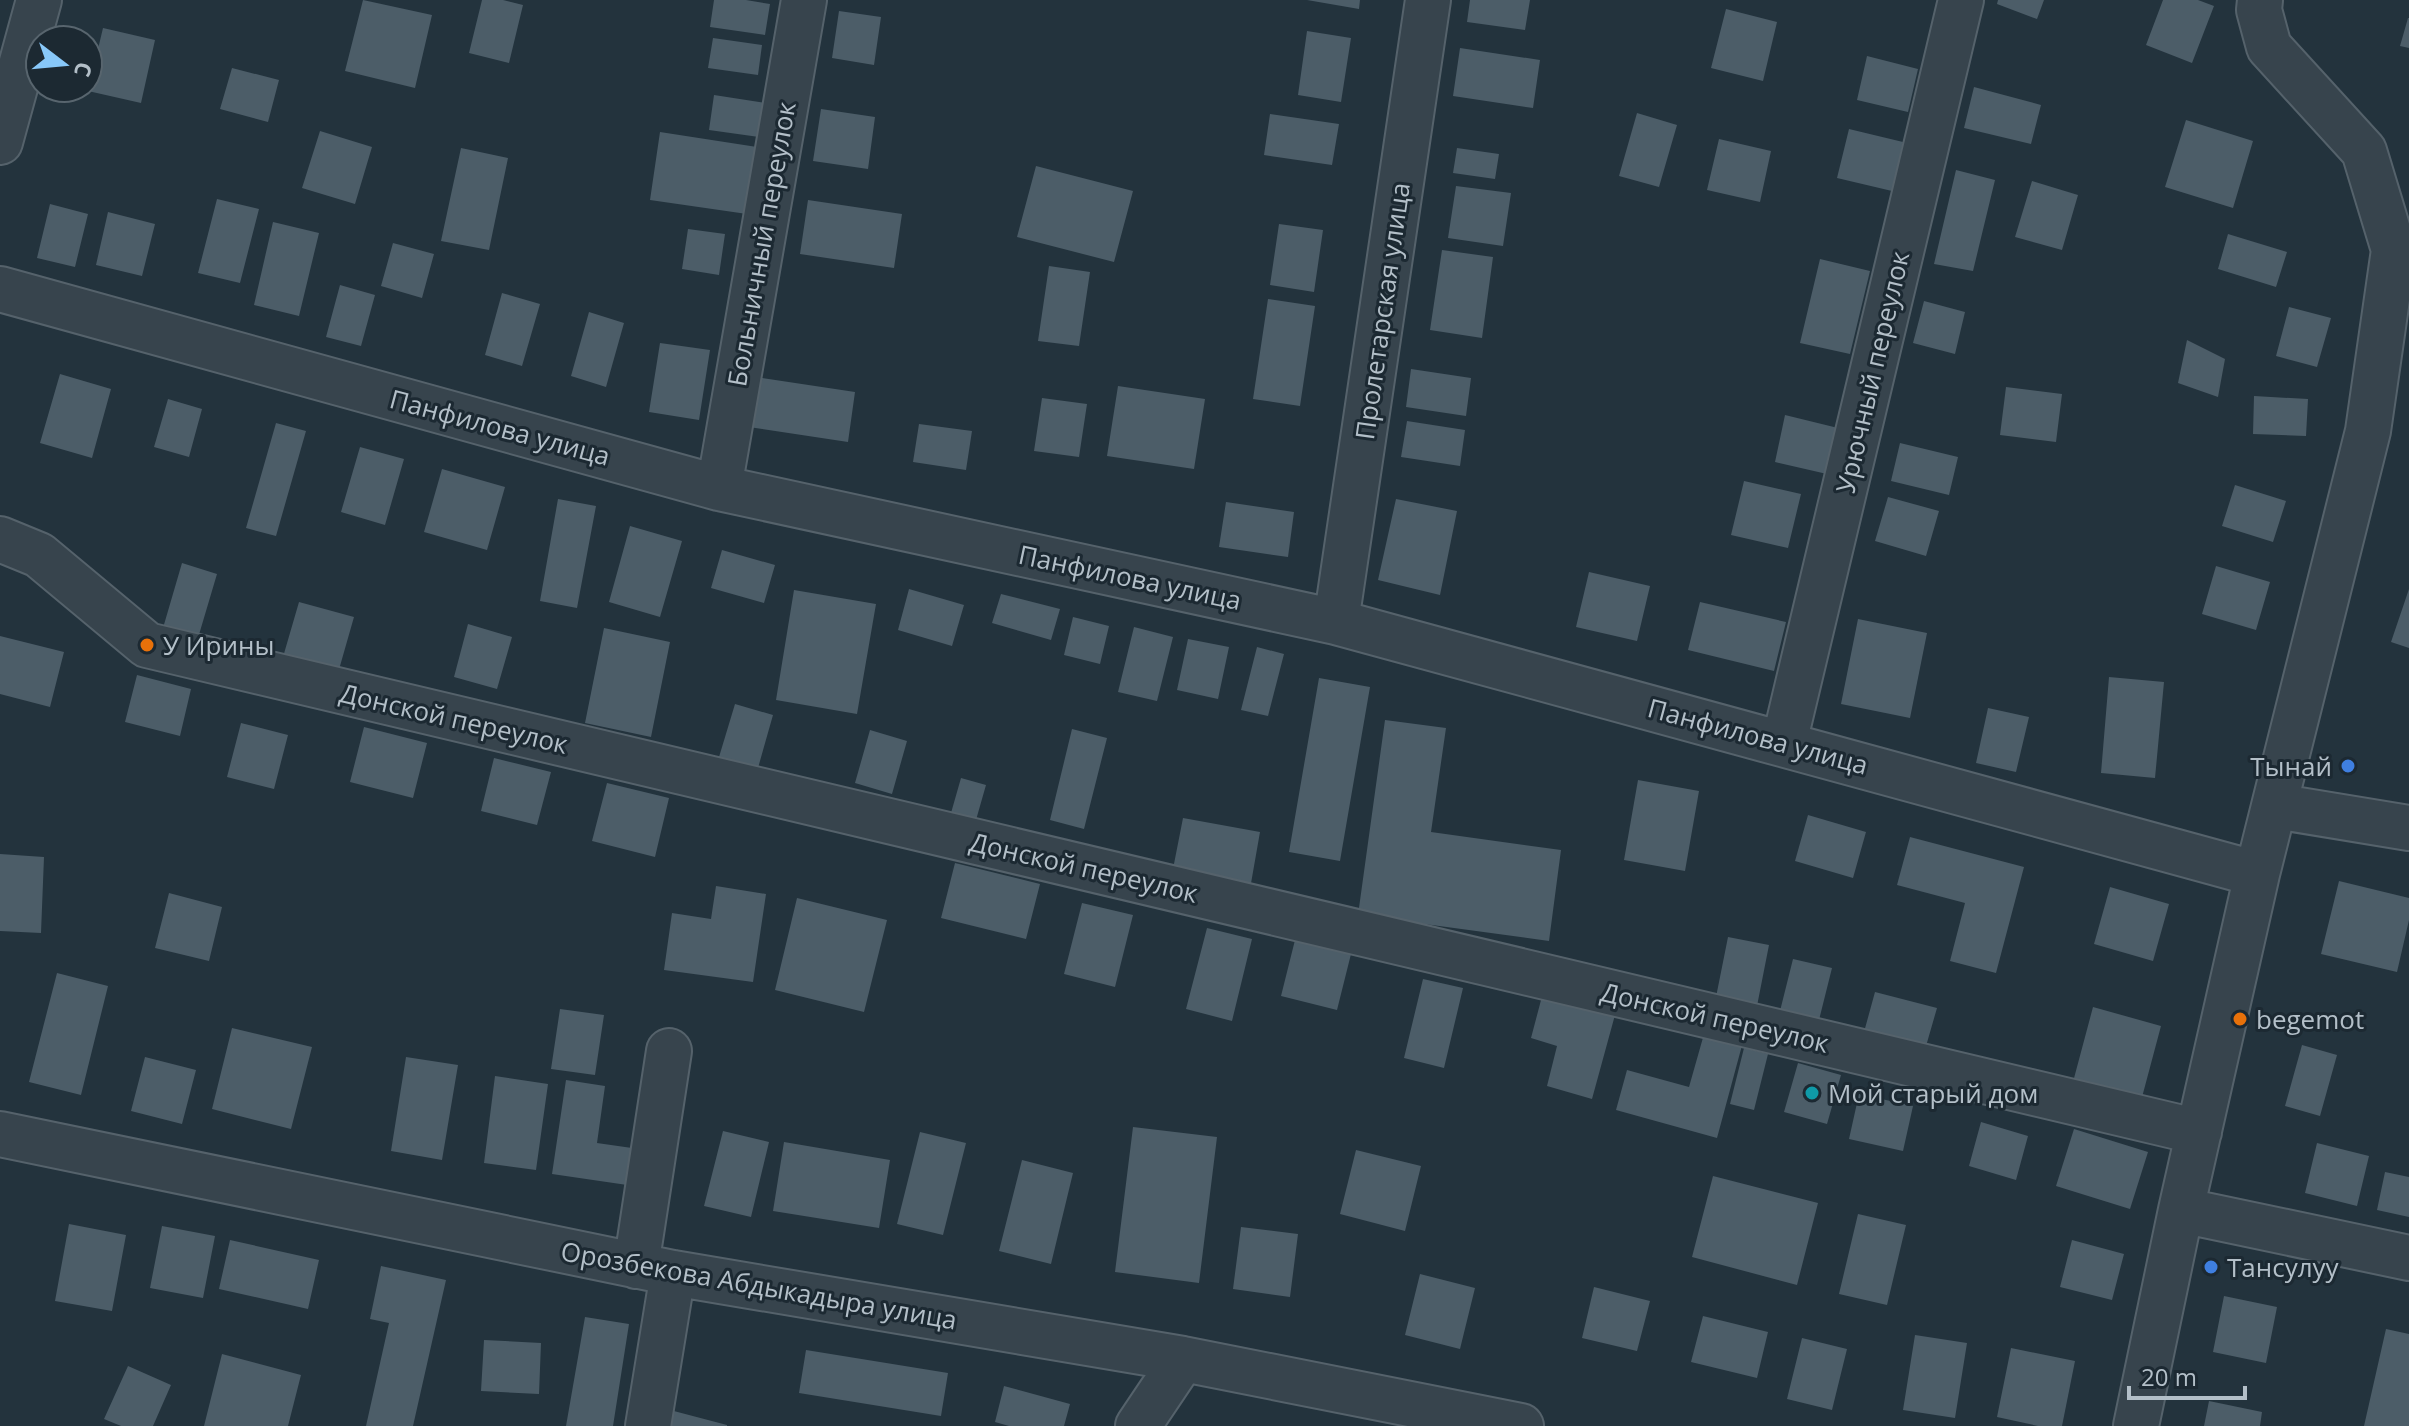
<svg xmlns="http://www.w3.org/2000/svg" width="2409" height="1426" viewBox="0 0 2409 1426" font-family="'Open Sans',sans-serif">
<rect width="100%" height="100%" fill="#23333d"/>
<!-- building -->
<path fill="#4c5d68" d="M 363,0 L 432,15 L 415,88 L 345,71 Z
M 482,0 L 503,0 L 523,5 L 509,63 L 469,53 Z
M 714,0 L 746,0 L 770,4 L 765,35 L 710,27 Z
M 1307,0 L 1360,0 L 1359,9 Z
M 1470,0 L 1530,0 L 1525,30 L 1467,22 Z
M 1998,0 L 2044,0 L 2037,19 L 1997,4 Z
M 2163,0 L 2198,0 L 2214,6 L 2192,63 L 2146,45 Z
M 1726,9 L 1777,22 L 1763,81 L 1711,68 Z
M 839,11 L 881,17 L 874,65 L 832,58 Z
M 2408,18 L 2409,18 L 2409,48 L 2400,46 Z
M 103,28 L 155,40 L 141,103 L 88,91 Z
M 1307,31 L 1351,38 L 1341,102 L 1298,95 Z
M 713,38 L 762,45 L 758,75 L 708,68 Z
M 1460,48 L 1540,60 L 1533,108 L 1453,96 Z
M 1867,56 L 1918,69 L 1908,112 L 1857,100 Z
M 232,68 L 279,80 L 268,122 L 220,109 Z
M 1974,87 L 2041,105 L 2031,144 L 1964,128 Z
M 714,95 L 765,103 L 759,137 L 709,130 Z
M 821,109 L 875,117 L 868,169 L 813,161 Z
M 1637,113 L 1677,125 L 1659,187 L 1619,176 Z
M 1270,114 L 1339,124 L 1332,165 L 1264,155 Z
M 2186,120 L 2253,141 L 2233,208 L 2165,187 Z
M 1849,129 L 1903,142 L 1892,191 L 1837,178 Z
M 320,131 L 372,147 L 355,204 L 302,188 Z
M 660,132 L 757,147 L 747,214 L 650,200 Z
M 1719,139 L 1771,151 L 1760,202 L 1707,190 Z
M 461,148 L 508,158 L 489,250 L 441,241 Z
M 1457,148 L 1499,154 L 1495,179 L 1453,173 Z
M 1036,166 L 1133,191 L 1114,262 L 1017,237 Z
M 1956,170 L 1995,180 L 1973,271 L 1934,264 Z
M 2032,181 L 2078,195 L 2062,250 L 2015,237 Z
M 1456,186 L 1511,193 L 1503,246 L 1448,238 Z
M 217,199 L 259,209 L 240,283 L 198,273 Z
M 808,200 L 902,214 L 894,268 L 800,254 Z
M 50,204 L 88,214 L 75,267 L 37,258 Z
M 108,212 L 155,224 L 142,276 L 96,265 Z
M 273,222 L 319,233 L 299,316 L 254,305 Z
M 1279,224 L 1323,230 L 1314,292 L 1270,285 Z
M 688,229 L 725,234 L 719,275 L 682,269 Z
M 2228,234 L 2287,252 L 2276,287 L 2218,269 Z
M 393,243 L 434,254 L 422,298 L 381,286 Z
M 1442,250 L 1493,257 L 1482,338 L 1430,330 Z
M 1820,259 L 1870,271 L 1850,354 L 1800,343 Z
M 1049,266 L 1090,272 L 1079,346 L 1038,341 Z
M 340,285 L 375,295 L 361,346 L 326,337 Z
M 502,293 L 540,304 L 522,366 L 485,355 Z
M 1268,299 L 1315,306 L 1300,406 L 1253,399 Z
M 1924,301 L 1965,312 L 1955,354 L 1913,343 Z
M 2289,307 L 2331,318 L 2317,367 L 2276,356 Z
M 589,312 L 624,323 L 606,387 L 571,376 Z
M 2187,340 L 2225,359 L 2218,397 L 2178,383 Z
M 660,343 L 710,350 L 699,420 L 649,412 Z
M 1411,369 L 1471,378 L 1466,416 L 1406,407 Z
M 60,374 L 111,389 L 92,458 L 40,443 Z
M 749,376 L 855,392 L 848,442 L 742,426 Z
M 1118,386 L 1205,399 L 1194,469 L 1107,456 Z
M 2006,387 L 2062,394 L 2056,442 L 2000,435 Z
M 2254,396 L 2308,399 L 2306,436 L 2253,434 Z
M 1042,398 L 1087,404 L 1079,457 L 1034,451 Z
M 168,399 L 202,409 L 189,457 L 154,447 Z
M 1785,415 L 1838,428 L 1827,474 L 1775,462 Z
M 1407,421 L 1465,430 L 1460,466 L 1401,457 Z
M 276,423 L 306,431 L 276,536 L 246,528 Z
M 919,424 L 972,431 L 966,470 L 913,462 Z
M 1900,443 L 1958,457 L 1949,495 L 1891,481 Z
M 360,447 L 404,459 L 385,525 L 341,512 Z
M 442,469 L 505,487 L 487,550 L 424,532 Z
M 1744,481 L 1801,494 L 1788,548 L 1731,535 Z
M 2235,485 L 2286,501 L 2273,542 L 2222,526 Z
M 1888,497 L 1939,511 L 1926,556 L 1875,541 Z
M 558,499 L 596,506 L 577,608 L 540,601 Z
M 1396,499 L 1457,511 L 1440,595 L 1378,580 Z
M 1226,502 L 1294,512 L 1288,557 L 1219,547 Z
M 630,526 L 682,541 L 660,617 L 609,602 Z
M 722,550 L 775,565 L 764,603 L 711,588 Z
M 182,563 L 217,574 L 198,638 L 163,628 Z
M 2216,566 L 2270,582 L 2256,630 L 2202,614 Z
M 1589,572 L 1650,586 L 1637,641 L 1576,627 Z
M 909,589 L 964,605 L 952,646 L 898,630 Z
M 2409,589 L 2409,648 L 2391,642 Z
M 794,590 L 876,604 L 857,714 L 776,700 Z
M 1001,594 L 1060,609 L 1051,640 L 992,623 Z
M 299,602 L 354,617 L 338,673 L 283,657 Z
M 1700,602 L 1786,622 L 1774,671 L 1688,650 Z
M 1073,617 L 1109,626 L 1100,664 L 1064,655 Z
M 1858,619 L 1927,633 L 1910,718 L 1841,704 Z
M 468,624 L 512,637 L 497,689 L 454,677 Z
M 1134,627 L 1173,637 L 1157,701 L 1118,692 Z
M 604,628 L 670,642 L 651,737 L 585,723 Z
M 0,636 L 64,652 L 50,707 L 0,694 Z
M 1188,639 L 1229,647 L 1218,699 L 1177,690 Z
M 1257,647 L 1284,654 L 1268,716 L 1241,710 Z
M 137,675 L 191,689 L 180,736 L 125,722 Z
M 2109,677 L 2164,682 L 2155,778 L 2101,773 Z
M 1319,678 L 1370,687 L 1340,861 L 1289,852 Z
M 735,704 L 773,715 L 758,768 L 719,757 Z
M 1988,708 L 2029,717 L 2016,772 L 1976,763 Z
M 1385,720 L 1446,728 L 1431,832 L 1561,850 L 1549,941 L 1358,915 Z
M 241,723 L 288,735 L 274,789 L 227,777 Z
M 364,727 L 427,743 L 413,798 L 350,782 Z
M 1072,729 L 1107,738 L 1084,829 L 1050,820 Z
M 870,730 L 907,741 L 892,794 L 855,783 Z
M 494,758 L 551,772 L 537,825 L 481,811 Z
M 961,778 L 986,785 L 974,827 L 949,820 Z
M 1638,780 L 1699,791 L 1685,871 L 1624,860 Z
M 607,783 L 669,798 L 655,857 L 592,841 Z
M 1808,815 L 1866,832 L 1853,878 L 1795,861 Z
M 1183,818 L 1260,832 L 1250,889 L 1172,874 Z
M 1910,837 L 2024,867 L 1996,973 L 1950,961 L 1965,903 L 1897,885 Z
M 0,854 L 44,857 L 41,933 L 0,931 Z
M 955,863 L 1040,884 L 1026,939 L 941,918 Z
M 2339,881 L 2409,898 L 2409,920 L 2397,972 L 2321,954 Z
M 716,886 L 766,894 L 753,982 L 664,970 L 672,913 L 711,919 Z
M 2110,887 L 2169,904 L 2153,961 L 2094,944 Z
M 169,893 L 222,907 L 209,961 L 155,948 Z
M 797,898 L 887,920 L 864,1012 L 775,990 Z
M 1082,903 L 1133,915 L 1115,987 L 1064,974 Z
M 1207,928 L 1252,939 L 1232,1021 L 1186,1009 Z
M 1728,937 L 1769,945 L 1757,1006 L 1716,997 Z
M 1295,940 L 1351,954 L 1337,1010 L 1281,996 Z
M 1793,959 L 1832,968 L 1818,1024 L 1779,1015 Z
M 57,973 L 108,986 L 81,1095 L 29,1082 Z
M 1423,979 L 1463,988 L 1444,1068 L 1404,1058 Z
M 1545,985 L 1618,1004 L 1592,1099 L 1547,1086 L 1557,1046 L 1531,1038 Z
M 1875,992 L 1937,1008 L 1922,1060 L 1861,1043 Z
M 2093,1007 L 2161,1026 L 2141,1101 L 2073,1082 Z
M 560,1009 L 604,1015 L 595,1075 L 551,1069 Z
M 1706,1027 L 1744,1038 L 1717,1138 L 1616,1110 L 1627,1070 L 1689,1087 Z
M 232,1028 L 312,1047 L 291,1129 L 212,1109 Z
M 2302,1045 L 2337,1055 L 2320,1116 L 2285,1106 Z
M 1744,1048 L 1768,1054 L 1754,1110 L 1730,1104 Z
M 145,1057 L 196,1070 L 182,1124 L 131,1111 Z
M 406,1057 L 458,1065 L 442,1160 L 391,1151 Z
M 1798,1063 L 1841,1075 L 1827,1124 L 1784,1112 Z
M 495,1076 L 548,1084 L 536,1170 L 484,1163 Z
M 566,1080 L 605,1086 L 597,1143 L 639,1149 L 634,1186 L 552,1174 Z
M 1859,1094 L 1913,1106 L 1903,1151 L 1849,1139 Z
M 1981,1122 L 2028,1136 L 2016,1180 L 1969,1166 Z
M 1133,1127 L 1217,1137 L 1199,1283 L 1115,1272 Z
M 2074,1129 L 2148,1152 L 2130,1209 L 2056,1186 Z
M 723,1131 L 769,1142 L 751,1217 L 704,1206 Z
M 920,1132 L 966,1143 L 943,1235 L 897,1224 Z
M 784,1142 L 890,1160 L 879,1228 L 773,1211 Z
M 2317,1143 L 2369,1156 L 2357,1206 L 2305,1193 Z
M 1356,1150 L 1421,1166 L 1405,1231 L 1340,1214 Z
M 1022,1160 L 1073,1173 L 1051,1264 L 999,1251 Z
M 2385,1172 L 2409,1177 L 2409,1217 L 2377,1210 Z
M 1713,1176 L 1818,1203 L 1797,1285 L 1692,1257 Z
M 1858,1214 L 1906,1225 L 1887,1305 L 1839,1294 Z
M 69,1224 L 126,1235 L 112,1311 L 55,1301 Z
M 162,1226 L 215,1236 L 203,1298 L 150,1288 Z
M 1241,1227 L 1298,1234 L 1290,1297 L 1233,1289 Z
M 230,1240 L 319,1260 L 308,1309 L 219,1289 Z
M 2072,1240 L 2124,1254 L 2112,1300 L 2060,1287 Z
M 381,1266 L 446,1280 L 413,1426 L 366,1426 L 389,1323 L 370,1319 Z
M 1420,1274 L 1475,1288 L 1460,1349 L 1405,1335 Z
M 1594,1287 L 1650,1301 L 1637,1351 L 1582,1338 Z
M 2224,1296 L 2277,1307 L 2266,1363 L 2213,1352 Z
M 1703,1316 L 1768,1332 L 1757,1378 L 1691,1362 Z
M 585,1317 L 629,1324 L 613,1426 L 566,1426 Z
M 2386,1329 L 2409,1334 L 2409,1426 L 2364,1426 Z
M 1915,1335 L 1967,1343 L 1955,1418 L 1903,1410 Z
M 1802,1338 L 1847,1349 L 1832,1410 L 1787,1399 Z
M 484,1340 L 541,1343 L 539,1394 L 481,1391 Z
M 2011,1348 L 2075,1361 L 2062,1426 L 2038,1426 L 1997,1417 Z
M 806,1350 L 948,1373 L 941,1416 L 799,1393 Z
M 222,1354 L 301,1375 L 288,1426 L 204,1426 Z
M 128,1366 L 171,1385 L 153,1426 L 121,1426 L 104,1419 Z
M 1004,1386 L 1070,1404 L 1064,1426 L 1009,1426 L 995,1422 Z
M 2209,1401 L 2262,1412 L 2260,1426 L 2204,1426 Z
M 670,1410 L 727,1425 L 727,1426 L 666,1426 Z"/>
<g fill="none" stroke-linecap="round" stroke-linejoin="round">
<defs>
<path id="minor" d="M 0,142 L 39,0
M 0,289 L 719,488 L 1336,622 L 2257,874
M 719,488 L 804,0
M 0,539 L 39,555 L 147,645 L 2199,1132
M 1336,622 L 1428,0
M 1784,743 L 1961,0
M 2275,806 L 2409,828
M 0,1134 L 673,1273 L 1183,1359 L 1521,1426
M 2181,1210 L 2409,1258
M 636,1266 L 669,1051
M 648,1426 L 673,1273
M 1138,1426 L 1183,1359
M 2136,1426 L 2181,1210 L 2257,874 L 2368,431 L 2394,250 L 2364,151 L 2269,47 L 2259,10 L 2260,0"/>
</defs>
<!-- minor casing -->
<use href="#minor" stroke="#55626b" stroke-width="48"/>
<!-- minor -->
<use href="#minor" stroke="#37444d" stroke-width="44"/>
</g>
<!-- markers -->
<g fill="#e8710a" stroke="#1c2932" stroke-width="3">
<circle cx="147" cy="645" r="8"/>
<circle cx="2240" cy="1019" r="8"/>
</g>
<g fill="#3f7fe0" stroke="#1c2932" stroke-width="3">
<circle cx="2348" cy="766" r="8"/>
<circle cx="2211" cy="1267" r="8"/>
</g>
<circle fill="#0f9aa8" stroke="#1c2932" stroke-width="3" cx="1812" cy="1093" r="8"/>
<g text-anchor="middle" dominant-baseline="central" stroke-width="6" stroke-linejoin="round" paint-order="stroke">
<!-- street labels -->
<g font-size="26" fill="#b3bfc8" stroke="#1c2932">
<text transform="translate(761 244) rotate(-80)">Больничный переулок</text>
<text transform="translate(1382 311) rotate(-82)">Пролетарская улица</text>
<text transform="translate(1872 372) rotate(-77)">Урючный переулок</text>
<text transform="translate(500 427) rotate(15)">Панфилова улица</text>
<text transform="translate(1130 577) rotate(12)">Панфилова улица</text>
<text transform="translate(454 718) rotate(13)">Донской переулок</text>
<text transform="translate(1758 736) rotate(15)">Панфилова улица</text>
<text transform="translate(1084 867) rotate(13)">Донской переулок</text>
<text transform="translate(1715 1017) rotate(13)">Донской переулок</text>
<text transform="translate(759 1285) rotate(10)">Орозбекова Абдыкадыра улица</text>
</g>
<!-- poi labels -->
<g font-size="26" fill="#b3bfc8" stroke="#1c2932" text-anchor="start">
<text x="163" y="645">У Ирины</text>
<text x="2332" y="766" text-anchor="end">Тынай</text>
<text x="2256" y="1019">begemot</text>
<text x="1828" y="1093">Мой старый дом</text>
<text x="2227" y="1267">Тансулуу</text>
</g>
</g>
<!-- north arrow -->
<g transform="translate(64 64) rotate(106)"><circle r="38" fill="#1c2932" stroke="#58656e" stroke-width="2"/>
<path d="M0-6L14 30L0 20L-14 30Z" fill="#88c8f9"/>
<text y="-12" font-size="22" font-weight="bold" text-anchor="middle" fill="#b3bfc8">С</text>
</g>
<!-- scale -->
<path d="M2129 1386v12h116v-12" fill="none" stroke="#b3bfc8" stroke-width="4"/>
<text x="2141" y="1386" font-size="24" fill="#b3bfc8" stroke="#1c2932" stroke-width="6" paint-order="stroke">20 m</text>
</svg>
